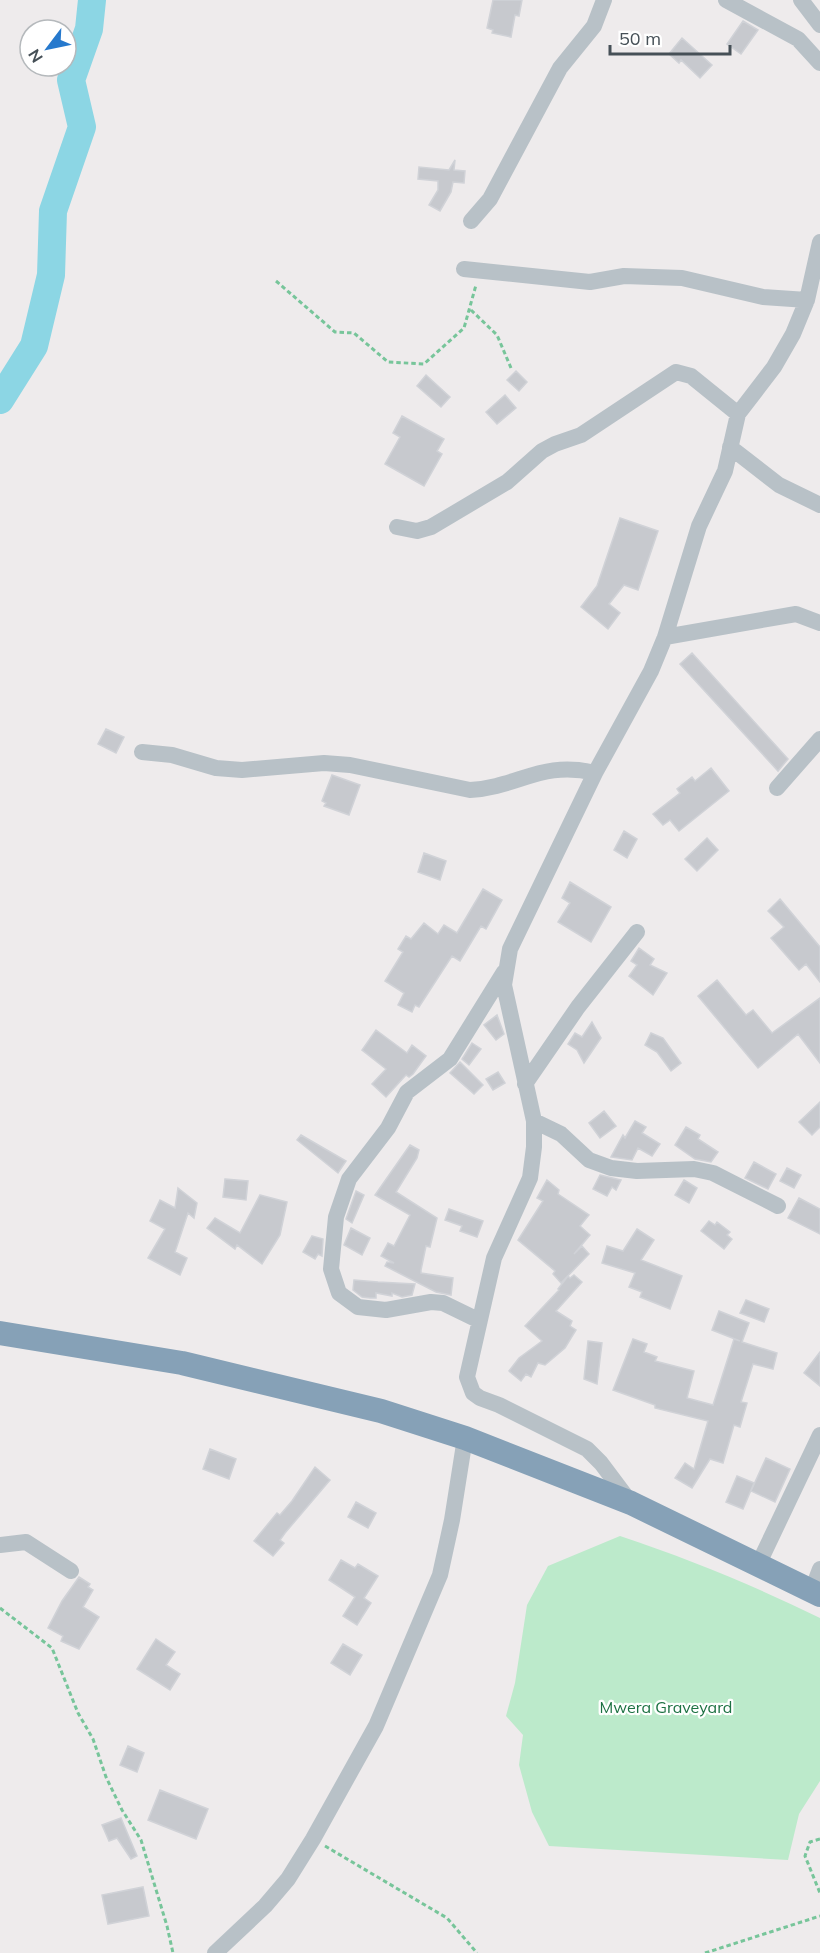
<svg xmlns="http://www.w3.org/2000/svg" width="820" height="1953" viewBox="0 0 820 1953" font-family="Mulish,sans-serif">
<rect width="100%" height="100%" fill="#eeebec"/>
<!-- green -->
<path fill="#bceacb" d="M 620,1536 C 689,1559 755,1586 820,1618 L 820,1781 L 799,1814 L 788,1860 L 549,1846 L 532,1812 L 519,1765 L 523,1735 L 506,1716 L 515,1683 L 527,1605 L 548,1566 Z"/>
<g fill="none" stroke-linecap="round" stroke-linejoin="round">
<!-- river -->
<path stroke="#8cd6e4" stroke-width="28" d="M 0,400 L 34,346 L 51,275 L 53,211 L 82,127 L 71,80 L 89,29 L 92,0"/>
</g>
<!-- building -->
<path fill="#c7c9ce" stroke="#d0d2d7" stroke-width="1.5" d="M 493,0 L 522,0 L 519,16 L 515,15 L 511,37 L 492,33 L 493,30 L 487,28 Z
M 743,21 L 758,30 L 741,54 L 727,44 Z
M 682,38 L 712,65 L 700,78 L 681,60 L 679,63 L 669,54 Z
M 455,160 L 454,170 L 465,171 L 464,183 L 453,182 L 451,192 L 440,211 L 429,205 L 438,190 L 438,181 L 418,179 L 419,167 L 449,170 Z
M 516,371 L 527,382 L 519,391 L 507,380 Z
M 426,375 L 450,397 L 441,407 L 417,386 Z
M 505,395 L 516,408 L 497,424 L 486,412 Z
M 402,416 L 444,439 L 437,451 L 442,454 L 424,486 L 385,464 L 400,437 L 393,433 Z
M 620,518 L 658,531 L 638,590 L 624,585 L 609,604 L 620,613 L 608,629 L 581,607 L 597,586 Z
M 692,653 L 788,759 L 778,771 L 680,664 Z
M 106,729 L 124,737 L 116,753 L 98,744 Z
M 711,768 L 729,791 L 679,831 L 670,820 L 663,825 L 653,814 L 680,793 L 677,789 L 692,777 L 695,781 Z
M 332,775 L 360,785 L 349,815 L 324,806 L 326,803 L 322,801 Z
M 624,831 L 637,839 L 627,858 L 614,850 Z
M 707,838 L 718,850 L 697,871 L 685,859 Z
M 424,853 L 446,861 L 440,880 L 418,872 Z
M 570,882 L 611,907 L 591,942 L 558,922 L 570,903 L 562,898 Z
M 483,889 L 502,900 L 486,929 L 481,926 L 460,961 L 452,956 L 419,1007 L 415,1005 L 412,1012 L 398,1005 L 404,993 L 385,981 L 403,952 L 398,949 L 406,936 L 411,939 L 424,923 L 438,934 L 444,925 L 457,933 Z
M 780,899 L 820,947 L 820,982 L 806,964 L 799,970 L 771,938 L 784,927 L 768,911 Z
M 639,948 L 654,959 L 650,965 L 667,973 L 653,995 L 629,976 L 637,965 L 631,961 Z
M 717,980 L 746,1015 L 753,1010 L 772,1033 L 820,998 L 820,1063 L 798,1034 L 758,1068 L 698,996 Z
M 497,1015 L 504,1034 L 496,1040 L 484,1025 Z
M 592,1022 L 601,1038 L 584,1063 L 577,1050 L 568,1044 L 575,1033 L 582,1037 Z
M 376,1030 L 407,1053 L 412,1045 L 426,1056 L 413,1074 L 409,1077 L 406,1075 L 386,1097 L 372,1084 L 386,1069 L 362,1050 Z
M 651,1033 L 663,1038 L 681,1063 L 671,1071 L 657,1052 L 645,1045 Z
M 472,1043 L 481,1049 L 469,1065 L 462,1059 Z
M 460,1062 L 483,1085 L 474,1094 L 450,1073 Z
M 498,1072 L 505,1083 L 493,1090 L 486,1079 Z
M 820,1102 L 820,1127 L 812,1135 L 799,1122 Z
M 604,1111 L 616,1126 L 600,1138 L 589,1123 Z
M 635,1121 L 646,1127 L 642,1133 L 660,1144 L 652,1156 L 638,1148 L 632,1160 L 611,1157 L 623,1135 L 625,1138 Z
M 686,1127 L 700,1135 L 698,1139 L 718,1152 L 711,1162 L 695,1159 L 675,1145 Z
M 301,1135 L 346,1161 L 338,1173 L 297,1140 Z
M 410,1145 L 419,1150 L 417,1158 L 396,1192 L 437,1218 L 430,1247 L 426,1246 L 421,1270 L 421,1273 L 453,1278 L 451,1295 L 436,1292 L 385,1266 L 387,1262 L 394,1263 L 381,1256 L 388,1243 L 394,1246 L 410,1215 L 375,1195 Z
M 754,1162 L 776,1174 L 768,1189 L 745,1178 Z
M 787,1168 L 801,1175 L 794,1188 L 780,1181 Z
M 600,1175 L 621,1180 L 616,1190 L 612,1187 L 607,1196 L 593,1189 Z
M 225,1179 L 248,1181 L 246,1200 L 223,1197 Z
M 547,1180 L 559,1190 L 558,1194 L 589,1215 L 580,1226 L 590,1235 L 574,1254 L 582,1246 L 589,1254 L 561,1283 L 553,1274 L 555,1271 L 518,1240 L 543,1201 L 537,1198 Z
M 684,1180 L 697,1188 L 689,1203 L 675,1195 Z
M 178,1188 L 197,1203 L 194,1218 L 188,1213 L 175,1252 L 187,1258 L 180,1275 L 148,1258 L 165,1229 L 150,1221 L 160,1200 L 175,1208 Z
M 356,1191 L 364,1195 L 352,1223 L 346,1219 Z
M 260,1195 L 287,1202 L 280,1235 L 262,1264 L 237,1245 L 235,1249 L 207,1228 L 215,1218 L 240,1233 Z
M 799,1198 L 820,1209 L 820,1234 L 788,1218 Z
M 449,1209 L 483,1221 L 477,1237 L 460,1231 L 462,1226 L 445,1220 Z
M 709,1221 L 715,1225 L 717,1222 L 730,1232 L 727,1235 L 732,1239 L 724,1249 L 701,1231 Z
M 351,1228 L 370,1238 L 362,1255 L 344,1245 Z
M 637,1229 L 654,1240 L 641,1260 L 682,1276 L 670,1309 L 640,1297 L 642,1292 L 629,1287 L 635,1273 L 602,1263 L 607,1246 L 623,1251 Z
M 312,1236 L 323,1239 L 322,1256 L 318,1254 L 315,1259 L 303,1252 Z
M 574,1275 L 582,1282 L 556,1311 L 572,1321 L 570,1326 L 576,1330 L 565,1348 L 545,1365 L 538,1363 L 531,1377 L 526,1374 L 521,1381 L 509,1371 L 519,1358 L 542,1341 L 525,1326 L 559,1290 L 558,1289 L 568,1276 L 570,1278 Z
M 354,1280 L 378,1282 L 415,1284 L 412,1295 L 402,1297 L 392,1293 L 392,1296 L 376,1293 L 376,1298 L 370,1298 L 362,1297 L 353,1290 Z
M 746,1300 L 769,1309 L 764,1322 L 740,1313 Z
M 719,1311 L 749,1323 L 742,1342 L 777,1353 L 773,1369 L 753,1364 L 741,1402 L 747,1403 L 740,1427 L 734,1425 L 723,1463 L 710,1459 L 692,1488 L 675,1478 L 685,1463 L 694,1469 L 708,1421 L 655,1408 L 655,1405 L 613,1390 L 633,1339 L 647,1344 L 644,1352 L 657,1357 L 655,1361 L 694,1371 L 687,1398 L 713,1405 L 734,1339 L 740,1341 L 712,1330 Z
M 588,1341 L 602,1343 L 597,1384 L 584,1379 Z
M 820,1352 L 820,1386 L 804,1373 Z
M 210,1449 L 236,1459 L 229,1479 L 203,1469 Z
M 766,1458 L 790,1469 L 775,1502 L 751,1491 Z
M 315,1467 L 330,1480 L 285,1533 L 280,1540 L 284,1543 L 273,1556 L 254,1541 L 277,1513 L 280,1515 L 292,1501 Z
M 737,1476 L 754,1483 L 743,1509 L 726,1502 Z
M 356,1502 L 376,1513 L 368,1528 L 348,1517 Z
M 341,1560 L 355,1568 L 358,1564 L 378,1576 L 364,1598 L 371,1603 L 357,1625 L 343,1616 L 355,1597 L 329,1580 Z
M 79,1577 L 90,1584 L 88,1587 L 93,1590 L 83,1607 L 99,1617 L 79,1649 L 61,1641 L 63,1636 L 48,1628 L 62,1601 Z
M 156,1639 L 175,1652 L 166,1665 L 180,1674 L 170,1690 L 137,1669 Z
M 343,1644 L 362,1655 L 350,1675 L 331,1663 Z
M 128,1746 L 144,1753 L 137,1772 L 120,1765 Z
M 160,1790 L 208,1809 L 196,1839 L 148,1820 Z
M 121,1818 L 137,1856 L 131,1859 L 117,1838 L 109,1841 L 102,1825 Z
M 143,1887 L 149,1916 L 108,1924 L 102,1895 Z"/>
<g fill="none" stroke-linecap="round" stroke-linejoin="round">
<!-- path -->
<path stroke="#77c59a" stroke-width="3" stroke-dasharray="4.5 3" stroke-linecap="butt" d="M 276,281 L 335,332 L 354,333 L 388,362 L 424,364 L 464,328 L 476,285
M 471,310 L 497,335 L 511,368
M 0,1608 L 52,1648 L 78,1713 L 93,1739 L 106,1777 L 122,1810 L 141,1840 L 167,1926 L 173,1953
M 820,1839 L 810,1842 L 805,1856 L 820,1893
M 325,1846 L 447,1918 L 477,1953
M 705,1953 L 820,1916"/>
<!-- minor -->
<path stroke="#b8c1c7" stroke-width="16" d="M 726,0 L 798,39 L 820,63
M 801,0 L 820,25
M 471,221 L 490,199 L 560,68 L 594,26 L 604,0
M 464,269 L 590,282 L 624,276 L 682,278 L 763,297 L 807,300
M 730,447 L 779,485 L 820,505
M 397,527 L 417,531 L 431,527 L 507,482 L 542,451 L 555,444 L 581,435 L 676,372 L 691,376 L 738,414
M 665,637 L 796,614 L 820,623
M 142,752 L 172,755 L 216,768 L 242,770 L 324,763 L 350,765 L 470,790 C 519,787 542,760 595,773
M 777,788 L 820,739
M 525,1084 L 578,1007 L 637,932
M 534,1121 L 561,1134 L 589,1160 L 611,1168 L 637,1171 L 694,1169 L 713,1173 L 778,1206
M 478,1320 L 443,1303 L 431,1302 L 386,1310 L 358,1307 L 339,1293 L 331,1269 L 336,1217 L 349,1179 L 388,1128 L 407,1092 L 450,1059 L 504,972
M 631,1503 L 601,1463 L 587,1449 L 499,1405 L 480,1398 L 473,1393 L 467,1377 L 494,1258 L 530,1178 L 534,1147 L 534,1121 L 504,985 L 510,949 L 595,773 L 651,671 L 665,637 L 699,526 L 725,471 L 738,414 L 774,367 L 793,334 L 807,300 L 820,242
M 0,1545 L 26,1542 L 71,1571
M 759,1563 L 820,1435
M 812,1590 L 820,1569
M 215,1953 L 265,1906 L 288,1879 L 313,1839 L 376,1726 L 440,1575 L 452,1520 L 465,1438"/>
<!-- highway -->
<path stroke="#86a1b7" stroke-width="24" d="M 0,1333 L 182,1363 L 381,1411 L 465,1438 L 631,1503 L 820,1595"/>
</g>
<g text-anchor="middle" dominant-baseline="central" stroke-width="4.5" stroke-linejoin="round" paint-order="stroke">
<!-- park labels -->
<g font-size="16" fill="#1d7243" stroke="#fff">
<text x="666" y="1707">Mwera Graveyard</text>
</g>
</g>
<!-- north arrow -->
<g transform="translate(48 48) rotate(238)"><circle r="28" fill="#ffffff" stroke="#b5b9bc" stroke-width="1.5"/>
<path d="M0-4.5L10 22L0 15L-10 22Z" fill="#2679cd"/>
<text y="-9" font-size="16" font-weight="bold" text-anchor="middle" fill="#465057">N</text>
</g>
<!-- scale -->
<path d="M610 45v9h120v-9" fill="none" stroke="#465057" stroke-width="3"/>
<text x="619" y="45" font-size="18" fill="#465057" stroke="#ffffff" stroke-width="4.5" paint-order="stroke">50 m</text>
</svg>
